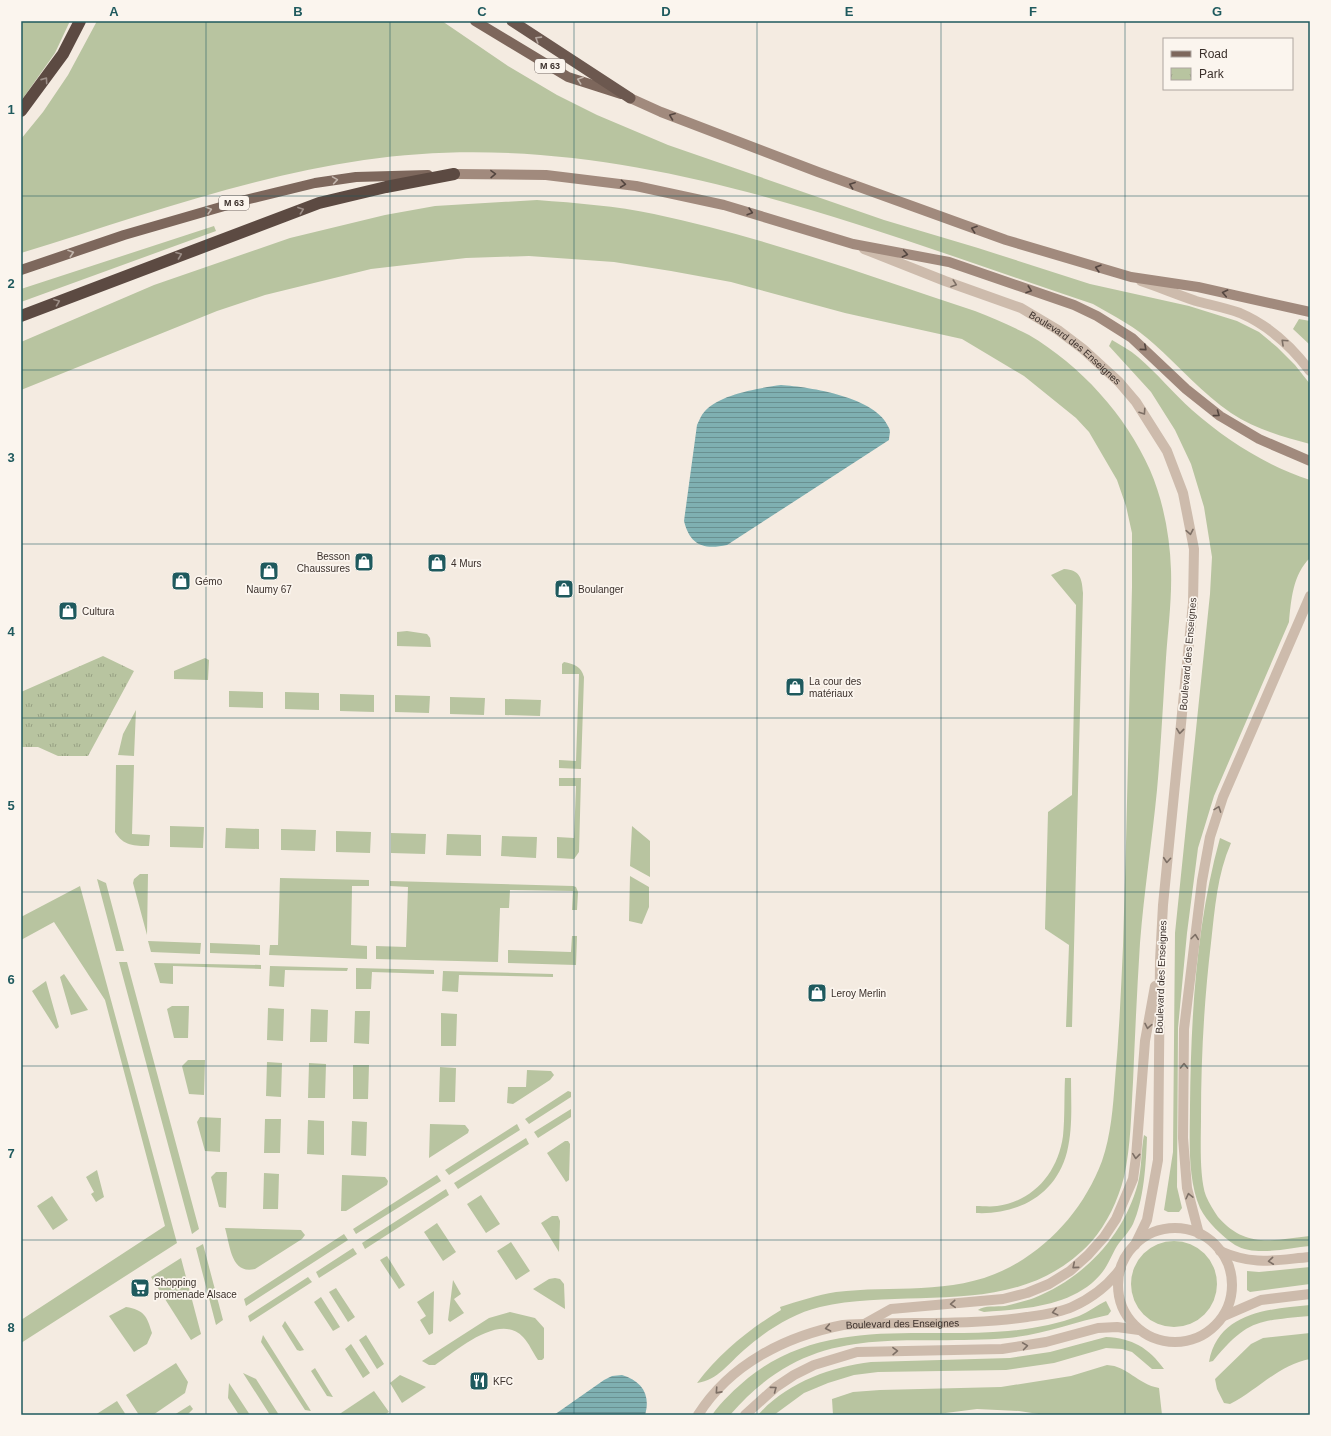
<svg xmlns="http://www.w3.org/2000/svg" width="1331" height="1436" viewBox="0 0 1331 1436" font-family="Arial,sans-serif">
<defs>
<pattern id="park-tufts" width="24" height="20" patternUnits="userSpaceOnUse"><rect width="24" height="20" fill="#b8c4a0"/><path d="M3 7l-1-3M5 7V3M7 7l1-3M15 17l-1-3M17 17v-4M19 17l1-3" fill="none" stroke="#97a083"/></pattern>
<pattern id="water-rules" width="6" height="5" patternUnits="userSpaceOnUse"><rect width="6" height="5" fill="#7fb0b2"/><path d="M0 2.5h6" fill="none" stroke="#699091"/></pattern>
</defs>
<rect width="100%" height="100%" fill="#f4ebe1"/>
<!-- grass -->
<path fill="#b8c4a0" d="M 21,21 L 70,21 L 55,53 L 21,101 Z
M 97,21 L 442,21 L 508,66 L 557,95 L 597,115 L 668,145 L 884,220 L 978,248 L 1090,284 L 1189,306 L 1237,321 L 1259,332 L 1277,347 L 1295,365 L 1310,384 L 1310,444 C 1283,437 1255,429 1231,413 C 1202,393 1180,367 1154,344 C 1136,327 1114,316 1093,304 C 858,226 617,123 364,160 C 247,177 134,218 21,253 L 21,139 L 43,112 L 68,75 Z
M 537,200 C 577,203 616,206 654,214 C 764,237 869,276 975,311 C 993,318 1011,326 1029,335 C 1080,365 1126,415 1150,470 C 1163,500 1170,536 1171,570 C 1172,599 1168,629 1166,658 C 1163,702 1161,746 1157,790 C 1152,841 1144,892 1140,943 C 1137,989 1135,1036 1133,1082 C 1131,1114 1131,1146 1124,1177 C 1118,1200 1107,1224 1091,1242 C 1018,1321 912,1286 820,1307 C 791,1314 766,1331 744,1350 C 729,1363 718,1380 697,1383 C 721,1352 748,1330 781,1310 L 780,1307 C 799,1301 817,1295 836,1292 C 894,1285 956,1296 1010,1267 C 1053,1244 1085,1206 1102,1161 C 1111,1135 1113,1107 1115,1080 C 1119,1036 1121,991 1123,946 C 1127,826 1129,706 1132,587 L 1132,533 L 1126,506 L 1117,480 L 1089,432 L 1076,418 L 1024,376 L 962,339 L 845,313 L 731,282 L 671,271 L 614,262 L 529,256 L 466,258 L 371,269 L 265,295 L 217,311 L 21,390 L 21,342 L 154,285 L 290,238 L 385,215 L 435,206 Z
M 214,226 L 216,231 L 21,302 L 21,289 Z
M 1299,319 L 1310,321 L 1310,345 L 1293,329 Z
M 1112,340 C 1120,345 1130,350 1138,357 C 1157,373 1173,393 1192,410 C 1226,440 1267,466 1310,480 L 1310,558 C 1293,574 1291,600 1289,622 L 1214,796 L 1198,848 L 1187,933 L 1178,1028 L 1177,1187 L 1182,1208 L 1179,1212 L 1168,1212 L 1164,1210 L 1173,1152 L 1175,933 L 1210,594 L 1212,557 L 1204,507 L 1191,464 L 1175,430 L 1151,392 L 1109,346 Z
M 1064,569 C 1080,570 1082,578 1083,593 L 1072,1027 L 1066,1027 L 1069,945 L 1045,929 L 1048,812 L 1072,795 L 1076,605 L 1051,575 Z
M 407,631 L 427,634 L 430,638 L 431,647 L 397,646 L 397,632 Z
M 205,658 L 209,660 L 208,680 L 174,679 L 174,671 Z
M 564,662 C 574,664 581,666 584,677 L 581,769 L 559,768 L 559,760 L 576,761 L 579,674 L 562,674 L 562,664 Z
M 229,691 L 263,692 L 263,708 L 229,707 Z
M 285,692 L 319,693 L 319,710 L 285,709 Z
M 340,694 L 374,695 L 374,712 L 340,711 Z
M 395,695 L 430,696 L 429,713 L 395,712 Z
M 450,697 L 485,698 L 484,715 L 450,714 Z
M 505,699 L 541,700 L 540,716 L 505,715 Z
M 136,710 L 134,756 L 118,755 L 123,734 Z
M 116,765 L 134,765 L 132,834 L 150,835 L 149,846 C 135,846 123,846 115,832 Z
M 559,778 L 581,778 L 579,852 L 574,859 L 557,858 L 557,837 L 574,838 L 576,786 L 559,786 Z
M 170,826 L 204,827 L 203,848 L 170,847 Z
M 632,826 L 650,841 L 650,877 L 630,866 Z
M 226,828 L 259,829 L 259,849 L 225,848 Z
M 281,829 L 316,830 L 315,851 L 281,850 Z
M 336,831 L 371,832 L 370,853 L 336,852 Z
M 391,833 L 426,834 L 425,854 L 391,853 Z
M 447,834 L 481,835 L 481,856 L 446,855 Z
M 502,836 L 537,837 L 536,858 L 501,856 Z
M 1220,838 L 1231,843 C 1217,875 1215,908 1211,943 C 1204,1001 1201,1059 1201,1118 C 1201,1138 1199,1177 1206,1196 C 1209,1203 1214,1211 1218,1217 C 1246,1249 1273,1240 1310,1236 L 1310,1246 C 1287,1248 1256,1257 1235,1245 C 1222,1236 1207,1222 1200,1208 C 1187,1177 1190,1139 1190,1106 C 1191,1016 1196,925 1220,838 Z
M 140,874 L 148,874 L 147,935 L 133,883 L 134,879 Z
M 630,876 L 649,887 L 649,907 L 642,924 L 629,921 Z
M 280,878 L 369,880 L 369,886 L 352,886 L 351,945 L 367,946 L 367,959 L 269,955 L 270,945 L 278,945 Z
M 97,879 L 106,883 L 124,951 L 116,951 Z
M 390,881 L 573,886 L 576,887 L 578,892 L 577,910 L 572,910 L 573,891 L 510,890 L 509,908 L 500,908 L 498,962 L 376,959 L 376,946 L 406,947 L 408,887 L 390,886 Z
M 80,886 L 177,1243 L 21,1343 L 21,1320 L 165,1226 L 105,1000 L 54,922 L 21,940 L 21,917 Z
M 572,936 L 577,936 L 576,965 L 508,963 L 508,950 L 571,952 Z
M 148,941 L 201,943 L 200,954 L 151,952 Z
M 210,943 L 260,945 L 260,955 L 210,953 Z
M 119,962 L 127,962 L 199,1229 L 192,1234 Z
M 154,963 L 261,965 L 261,969 L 173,966 L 173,984 L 160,983 Z
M 270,966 L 348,968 L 347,971 L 285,970 L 284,987 L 269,986 Z
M 356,968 L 434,970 L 434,974 L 372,972 L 371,989 L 356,989 Z
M 443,971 L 553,974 L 553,977 L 459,975 L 458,992 L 442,991 Z
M 64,974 L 88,1010 L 71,1015 L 60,977 Z
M 46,981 L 59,1027 L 56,1029 L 32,991 Z
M 172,1006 L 189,1006 L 188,1038 L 174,1038 L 167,1009 Z
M 268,1008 L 284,1009 L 283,1041 L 267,1040 Z
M 311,1009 L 328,1010 L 327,1042 L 310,1042 Z
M 355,1011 L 370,1011 L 369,1044 L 354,1043 Z
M 441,1013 L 457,1014 L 456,1046 L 441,1046 Z
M 188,1060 L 205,1060 L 204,1095 L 189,1094 L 182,1066 Z
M 267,1062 L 282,1063 L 281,1097 L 266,1096 Z
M 309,1063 L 326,1064 L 325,1098 L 308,1098 Z
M 353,1065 L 369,1065 L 368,1099 L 353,1099 Z
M 440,1067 L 456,1068 L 455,1102 L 439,1102 Z
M 527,1070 L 551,1071 L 554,1075 L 550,1080 L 513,1104 L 507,1103 L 508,1087 L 526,1087 Z
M 1065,1078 L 1071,1078 C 1071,1102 1073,1128 1067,1152 C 1056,1195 1018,1215 976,1213 L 976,1206 C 982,1206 990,1207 997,1206 C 1034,1201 1058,1172 1063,1136 C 1065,1117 1064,1097 1065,1078 Z
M 568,1091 L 571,1092 L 571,1097 L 529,1124 L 525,1119 Z
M 571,1109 L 571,1117 L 538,1138 L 534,1132 Z
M 200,1117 L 221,1118 L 220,1152 L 205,1151 L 197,1122 Z
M 265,1119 L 281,1119 L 280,1153 L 264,1153 Z
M 308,1120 L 324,1121 L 324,1155 L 307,1154 Z
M 352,1121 L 367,1122 L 366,1156 L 351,1155 Z
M 430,1124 L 465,1125 L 469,1130 L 468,1133 L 429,1158 Z
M 517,1124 L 520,1130 L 449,1175 L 445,1170 Z
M 1144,1135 L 1147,1137 C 1146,1164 1144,1200 1133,1224 C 1129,1232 1122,1239 1117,1246 C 1111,1256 1108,1266 1100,1275 C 1072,1307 1023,1309 984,1312 L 978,1310 C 984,1305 997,1307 1005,1306 C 1014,1304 1025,1301 1034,1298 C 1084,1278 1124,1236 1138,1183 C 1142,1167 1141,1150 1144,1135 Z
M 526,1138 L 529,1144 L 458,1189 L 454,1183 Z
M 565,1141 L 568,1141 L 570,1144 L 569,1180 L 566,1182 L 547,1153 Z
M 97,1170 L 104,1197 L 96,1202 L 91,1194 L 94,1192 L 86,1177 Z
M 216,1172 L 227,1172 L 226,1208 L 219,1207 L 211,1177 Z
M 264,1173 L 279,1174 L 278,1209 L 263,1209 Z
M 342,1175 L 385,1177 L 388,1181 L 387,1185 L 346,1211 L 341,1211 Z
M 437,1175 L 441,1181 L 356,1234 L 353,1229 Z
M 446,1189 L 449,1195 L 365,1249 L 362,1243 Z
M 481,1195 L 500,1224 L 486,1233 L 467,1204 Z
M 52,1196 L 68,1220 L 53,1230 L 37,1206 Z
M 552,1216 L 558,1216 L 560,1221 L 559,1252 L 541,1223 Z
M 437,1223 L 456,1252 L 443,1261 L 424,1232 Z
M 225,1228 L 301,1230 L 305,1235 L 302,1239 L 255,1269 C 231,1275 230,1245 225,1228 Z
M 344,1234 L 348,1240 L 246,1306 L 244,1299 Z
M1131 1284a43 43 0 1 1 86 0a43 43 0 1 1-86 0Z
M 511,1242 L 530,1271 L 516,1280 L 497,1251 Z
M 203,1244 L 223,1320 L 216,1325 L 196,1248 Z
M 353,1248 L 357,1254 L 319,1278 L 316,1272 Z
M 387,1256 L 405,1285 L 399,1289 L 380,1260 Z
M 181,1258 L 201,1334 L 191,1340 L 151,1277 Z
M 1310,1267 L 1310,1284 L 1250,1292 L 1247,1290 L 1247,1271 L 1259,1272 Z
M 308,1277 L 312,1282 L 250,1322 L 248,1316 Z
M 555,1278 L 560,1279 L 564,1284 L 565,1309 L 533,1289 L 549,1279 Z
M 453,1280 L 461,1294 L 454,1299 L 464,1313 L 450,1322 L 448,1320 Z
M 336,1288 L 355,1317 L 348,1322 L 329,1292 Z
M 434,1291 L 433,1333 L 429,1335 L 420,1320 L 426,1316 L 417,1302 Z
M 321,1297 L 340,1327 L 333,1331 L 314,1302 Z
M 1106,1301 L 1111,1311 L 1108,1315 C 1074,1322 1042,1335 1008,1338 C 897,1347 814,1318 730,1415 L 712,1415 C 722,1401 735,1389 748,1378 C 826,1316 917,1339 1008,1331 C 1032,1329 1057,1324 1079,1316 C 1089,1312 1097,1305 1106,1301 Z
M 1310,1305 L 1310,1316 C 1258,1321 1248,1319 1213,1361 L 1209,1362 C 1218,1312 1269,1309 1310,1305 Z
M 126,1307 C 144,1310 147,1316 152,1333 L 147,1344 L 134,1352 L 109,1316 Z
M 510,1312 L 535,1318 L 544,1328 L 544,1358 L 542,1360 L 538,1360 C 533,1353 529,1343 523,1337 C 499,1312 457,1351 435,1365 L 429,1365 L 422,1361 L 489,1318 Z
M 285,1321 L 304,1350 L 300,1351 L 297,1350 L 282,1326 Z
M 1310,1333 L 1310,1359 C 1278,1365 1258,1390 1230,1404 L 1224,1403 L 1217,1389 L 1215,1379 L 1251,1344 L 1263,1338 Z
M 263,1335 L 311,1411 L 305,1410 L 261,1342 Z
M 366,1335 L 384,1364 L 377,1369 L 359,1340 Z
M 1106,1337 C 1132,1338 1149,1348 1164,1369 L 1152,1369 L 1132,1352 L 1122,1349 L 1106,1348 L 1054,1363 L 1006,1370 L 878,1372 L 854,1375 L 828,1383 L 804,1393 L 774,1415 L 758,1415 C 786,1383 830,1367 871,1362 L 1010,1358 L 1050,1352 Z
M 351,1344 L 370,1373 L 363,1378 L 345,1349 Z
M 176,1363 L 188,1382 L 185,1393 L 153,1415 L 139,1415 L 126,1395 Z
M 1107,1365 C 1128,1366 1137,1384 1159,1388 L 1162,1415 L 1045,1415 L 1019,1411 L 977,1409 L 930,1415 L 833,1415 L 832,1399 L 853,1392 L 880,1390 L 1001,1387 L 1071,1376 Z
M 315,1368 L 333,1397 L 327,1396 L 311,1371 Z
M 243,1373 L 256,1379 L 279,1415 L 270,1415 Z
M 400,1375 L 426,1387 L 402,1403 L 390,1383 Z
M 229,1383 L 250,1415 L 239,1415 L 228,1398 Z
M 374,1391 L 389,1412 L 384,1415 L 338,1415 Z
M 117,1401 L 126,1415 L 95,1415 Z
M 190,1405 L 193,1409 L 187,1415 L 174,1415 Z"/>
<!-- park -->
<path fill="url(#park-tufts)" d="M 103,656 L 134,671 L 88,756 L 58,756 L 38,747 L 21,747 L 21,692 Z"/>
<!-- water -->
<path fill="url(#water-rules)" d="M 781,385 C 810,387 877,397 889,428 C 891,431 889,436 889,440 L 727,545 C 703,550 690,545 684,521 L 697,425 C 699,421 701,415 705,411 C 720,394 760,388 781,385 Z
M 622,1375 C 642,1381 651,1395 645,1415 L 554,1415 L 604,1380 L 612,1376 Z"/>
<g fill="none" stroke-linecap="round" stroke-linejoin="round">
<!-- tertiary -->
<g stroke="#cdbbac" stroke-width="10">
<path id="s1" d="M 864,249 L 945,281 L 1021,308 L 1058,330 L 1083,349 L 1119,382 L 1136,402 L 1167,451 L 1183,493 L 1194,549 L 1193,603 L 1163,905 L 1160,961 L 1158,1160 L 1147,1220 L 1135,1245"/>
<path d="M 1141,281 C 1159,287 1178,295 1196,301 C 1211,305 1226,308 1240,313 C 1268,325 1292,347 1310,371"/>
<circle cx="1175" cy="1285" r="57"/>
<path d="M 1199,1234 L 1187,1188 L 1183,1138 L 1184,1029 L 1202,881 L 1210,837 L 1223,797 L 1310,596"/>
<path d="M 1220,1251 C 1254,1266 1275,1260 1310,1257"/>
<path d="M 1224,1316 L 1261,1300 L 1310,1294"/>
<path d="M 866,1323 L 891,1309 L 1003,1299 L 1027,1293 L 1049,1284 L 1070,1271 L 1088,1255 L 1104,1237 L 1116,1219 L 1133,1179 L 1136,1157 L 1145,1041 L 1155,986"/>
<path id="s2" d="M 698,1415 C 730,1364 786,1336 843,1325 C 904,1321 967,1326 1027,1317 C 1042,1315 1059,1313 1072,1307 C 1092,1298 1108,1286 1121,1268"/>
<path d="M 745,1415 L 776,1387 L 794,1375 L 814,1365 L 857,1352 L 1002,1349 L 1046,1342 L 1098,1328 L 1117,1327 L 1139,1330"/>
</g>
<!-- secondary -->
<path stroke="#a18a7d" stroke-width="10" d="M 630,98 L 661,112 L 818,172 L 1006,240 L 1131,277 L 1198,287 L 1310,312
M 454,174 L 546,175 L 636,186 L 724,205 L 853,244 L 949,262 L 1074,305 L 1097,316 L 1132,338 L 1186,389 L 1220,416 L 1259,439 L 1310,461"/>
<!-- primary -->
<path stroke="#7d675c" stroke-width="10" d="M 475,21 L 568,77 L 621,94
M 21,270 L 124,235 L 245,200 L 315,183 L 356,177 L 428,175"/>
<!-- trunk -->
<path stroke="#6c584f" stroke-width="11" d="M 512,21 L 630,98"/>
<!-- motorway -->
<path stroke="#5c4a42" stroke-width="12" d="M 21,111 L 63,54 L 80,21
M 21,316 L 319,203 L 386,187 L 454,174"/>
</g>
<!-- one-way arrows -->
<defs><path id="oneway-chevron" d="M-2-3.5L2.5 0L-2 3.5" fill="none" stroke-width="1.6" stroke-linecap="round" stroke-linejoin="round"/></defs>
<use stroke="#b4a69e" href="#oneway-chevron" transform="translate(538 39) rotate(-148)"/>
<g stroke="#9c8e87">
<use href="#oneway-chevron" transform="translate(45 80) rotate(-55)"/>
<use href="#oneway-chevron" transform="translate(301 210) rotate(-20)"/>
<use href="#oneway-chevron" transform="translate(179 255) rotate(-21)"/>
<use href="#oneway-chevron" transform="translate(57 302) rotate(-21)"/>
</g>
<g stroke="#c2b5ac">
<use href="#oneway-chevron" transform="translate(580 80) rotate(-161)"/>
<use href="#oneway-chevron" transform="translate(335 180) rotate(-9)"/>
<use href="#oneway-chevron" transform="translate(209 210) rotate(-16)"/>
<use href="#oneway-chevron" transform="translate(71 253) rotate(-18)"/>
</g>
<g stroke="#544640">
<use href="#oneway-chevron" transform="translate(672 116) rotate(-159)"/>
<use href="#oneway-chevron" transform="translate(493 174) rotate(-1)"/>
<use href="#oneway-chevron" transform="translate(623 184) rotate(8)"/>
<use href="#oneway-chevron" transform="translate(852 185) rotate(-160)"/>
<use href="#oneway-chevron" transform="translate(750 212) rotate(16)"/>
<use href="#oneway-chevron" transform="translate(974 229) rotate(-161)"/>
<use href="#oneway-chevron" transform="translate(905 254) rotate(11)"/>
<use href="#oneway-chevron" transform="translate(1098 268) rotate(-164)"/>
<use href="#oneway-chevron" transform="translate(1029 290) rotate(19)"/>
<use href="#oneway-chevron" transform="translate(1225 293) rotate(-168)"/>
<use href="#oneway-chevron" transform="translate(1144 348) rotate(41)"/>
<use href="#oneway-chevron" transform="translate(1217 414) rotate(36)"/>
</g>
<g stroke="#7d6f65">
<use href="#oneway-chevron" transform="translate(954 284) rotate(19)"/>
<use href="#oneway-chevron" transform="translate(1284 342) rotate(-137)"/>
<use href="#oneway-chevron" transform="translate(1143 412) rotate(56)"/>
<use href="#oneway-chevron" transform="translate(1190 532) rotate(79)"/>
<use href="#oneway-chevron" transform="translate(1180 731) rotate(96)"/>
<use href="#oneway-chevron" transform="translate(1218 809) rotate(-70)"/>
<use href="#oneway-chevron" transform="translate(1167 860) rotate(95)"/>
<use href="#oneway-chevron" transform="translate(1195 937) rotate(-83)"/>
<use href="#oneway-chevron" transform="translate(1148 1026) rotate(101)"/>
<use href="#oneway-chevron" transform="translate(1184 1066) rotate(-89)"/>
<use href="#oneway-chevron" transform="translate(1136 1156) rotate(96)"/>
<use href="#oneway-chevron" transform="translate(1189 1196) rotate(-103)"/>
<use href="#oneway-chevron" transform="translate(1271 1261) rotate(174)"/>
<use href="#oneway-chevron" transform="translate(1075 1266) rotate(140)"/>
<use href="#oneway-chevron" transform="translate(953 1304) rotate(176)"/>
<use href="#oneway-chevron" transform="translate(1055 1312) rotate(166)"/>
<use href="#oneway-chevron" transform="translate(828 1328) rotate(169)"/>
<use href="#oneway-chevron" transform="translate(1025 1346) rotate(-8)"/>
<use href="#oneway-chevron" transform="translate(895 1351) rotate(-1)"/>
<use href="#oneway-chevron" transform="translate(774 1389) rotate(-37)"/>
<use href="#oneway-chevron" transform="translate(718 1391) rotate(132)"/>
</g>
<!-- grid -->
<path fill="none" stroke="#1f5a5e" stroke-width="1" stroke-opacity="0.55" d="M 206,21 L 206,1415M 390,21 L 390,1415M 574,21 L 574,1415M 757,21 L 757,1415M 941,21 L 941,1415M 1125,21 L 1125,1415M 21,196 L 1310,196M 21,370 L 1310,370M 21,544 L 1310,544M 21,718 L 1310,718M 21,892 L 1310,892M 21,1066 L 1310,1066M 21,1240 L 1310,1240"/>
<!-- icons -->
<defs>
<symbol id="shop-square" viewBox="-11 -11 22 22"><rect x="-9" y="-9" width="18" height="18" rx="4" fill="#1f5a5e" stroke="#fbf5ee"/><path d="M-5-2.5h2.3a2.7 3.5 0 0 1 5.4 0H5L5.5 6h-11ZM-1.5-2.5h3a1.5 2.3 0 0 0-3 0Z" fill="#fff"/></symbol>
<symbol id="supermarket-square" viewBox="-11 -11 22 22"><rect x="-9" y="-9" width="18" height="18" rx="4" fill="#1f5a5e" stroke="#fbf5ee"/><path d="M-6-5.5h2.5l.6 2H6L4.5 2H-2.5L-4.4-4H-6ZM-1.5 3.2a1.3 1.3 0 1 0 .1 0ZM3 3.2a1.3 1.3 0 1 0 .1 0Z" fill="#fff"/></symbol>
<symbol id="restaurant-square" viewBox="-11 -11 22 22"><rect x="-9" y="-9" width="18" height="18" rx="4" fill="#1f5a5e" stroke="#fbf5ee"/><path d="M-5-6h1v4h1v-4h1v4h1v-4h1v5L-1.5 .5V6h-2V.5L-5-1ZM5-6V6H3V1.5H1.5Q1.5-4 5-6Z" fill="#fff"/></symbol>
</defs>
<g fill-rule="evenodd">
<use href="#shop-square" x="353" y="551" width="22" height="22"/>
<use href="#shop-square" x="426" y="552" width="22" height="22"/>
<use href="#shop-square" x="258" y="560" width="22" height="22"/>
<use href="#shop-square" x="170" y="570" width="22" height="22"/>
<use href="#shop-square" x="553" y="578" width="22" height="22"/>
<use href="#shop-square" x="57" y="600" width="22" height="22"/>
<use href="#shop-square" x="784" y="676" width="22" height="22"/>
<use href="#shop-square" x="806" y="982" width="22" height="22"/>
<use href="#supermarket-square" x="129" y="1277" width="22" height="22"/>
<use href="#restaurant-square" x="468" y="1370" width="22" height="22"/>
</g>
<g text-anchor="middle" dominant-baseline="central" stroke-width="3.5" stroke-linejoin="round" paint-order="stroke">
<!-- shield labels -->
<g fill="#fbf5ee" stroke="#756b66" stroke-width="1">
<rect x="535" y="59" width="30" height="14" rx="3"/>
<rect x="219" y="196" width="30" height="14" rx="3"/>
</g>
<g font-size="9" font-weight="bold" fill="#3b302b">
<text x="550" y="66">M 63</text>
<text x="234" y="203">M 63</text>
</g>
<!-- street labels -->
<g font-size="10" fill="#3b302b" stroke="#fbf5ee">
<text stroke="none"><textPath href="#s1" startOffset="235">Boulevard des Enseignes</textPath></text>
<text transform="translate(1188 654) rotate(-85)">Boulevard des Enseignes</text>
<text transform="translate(1161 977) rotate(-88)">Boulevard des Enseignes</text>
<text stroke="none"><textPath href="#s2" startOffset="235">Boulevard des Enseignes</textPath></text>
</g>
<!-- poi labels -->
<g font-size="10" fill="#3b302b" stroke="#fbf5ee" text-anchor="start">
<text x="350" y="556" text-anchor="end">Besson<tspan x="350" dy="12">Chaussures</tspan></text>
<text x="451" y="563">4 Murs</text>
<text x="195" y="581">Gémo</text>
<text x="269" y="589" text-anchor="middle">Naumy 67</text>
<text x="578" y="589">Boulanger</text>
<text x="82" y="611">Cultura</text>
<text x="809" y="681">La cour des<tspan x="809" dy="12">matériaux</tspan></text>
<text x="831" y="993">Leroy Merlin</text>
<text x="154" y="1282">Shopping<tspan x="154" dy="12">promenade Alsace</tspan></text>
<text x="493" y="1381">KFC</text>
</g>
</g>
<!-- border -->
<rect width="1331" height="1436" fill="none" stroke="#fbf5ee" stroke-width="44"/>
<!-- legend -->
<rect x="1163" y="38" width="130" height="52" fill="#fbf5ee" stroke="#aea6a0"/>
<rect x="1171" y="51" width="20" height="6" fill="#7d675c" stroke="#aea6a0"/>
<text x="1199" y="58" font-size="12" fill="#3b302b">Road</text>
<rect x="1171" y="68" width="20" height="12" fill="url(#park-tufts)" stroke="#aea6a0"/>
<text x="1199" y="78" font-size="12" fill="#3b302b">Park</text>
<rect x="22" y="22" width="1287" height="1392" fill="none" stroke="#1f5a5e" stroke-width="1.5"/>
<g font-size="13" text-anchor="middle" font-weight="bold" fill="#1f5a5e">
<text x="114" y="16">A</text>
<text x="298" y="16">B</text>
<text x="482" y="16">C</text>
<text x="666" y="16">D</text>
<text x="849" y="16">E</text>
<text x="1033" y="16">F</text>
<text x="1217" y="16">G</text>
<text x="11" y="114">1</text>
<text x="11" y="288">2</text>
<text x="11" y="462">3</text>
<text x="11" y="636">4</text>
<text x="11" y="810">5</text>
<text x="11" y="984">6</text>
<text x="11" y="1158">7</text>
<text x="11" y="1332">8</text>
</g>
</svg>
